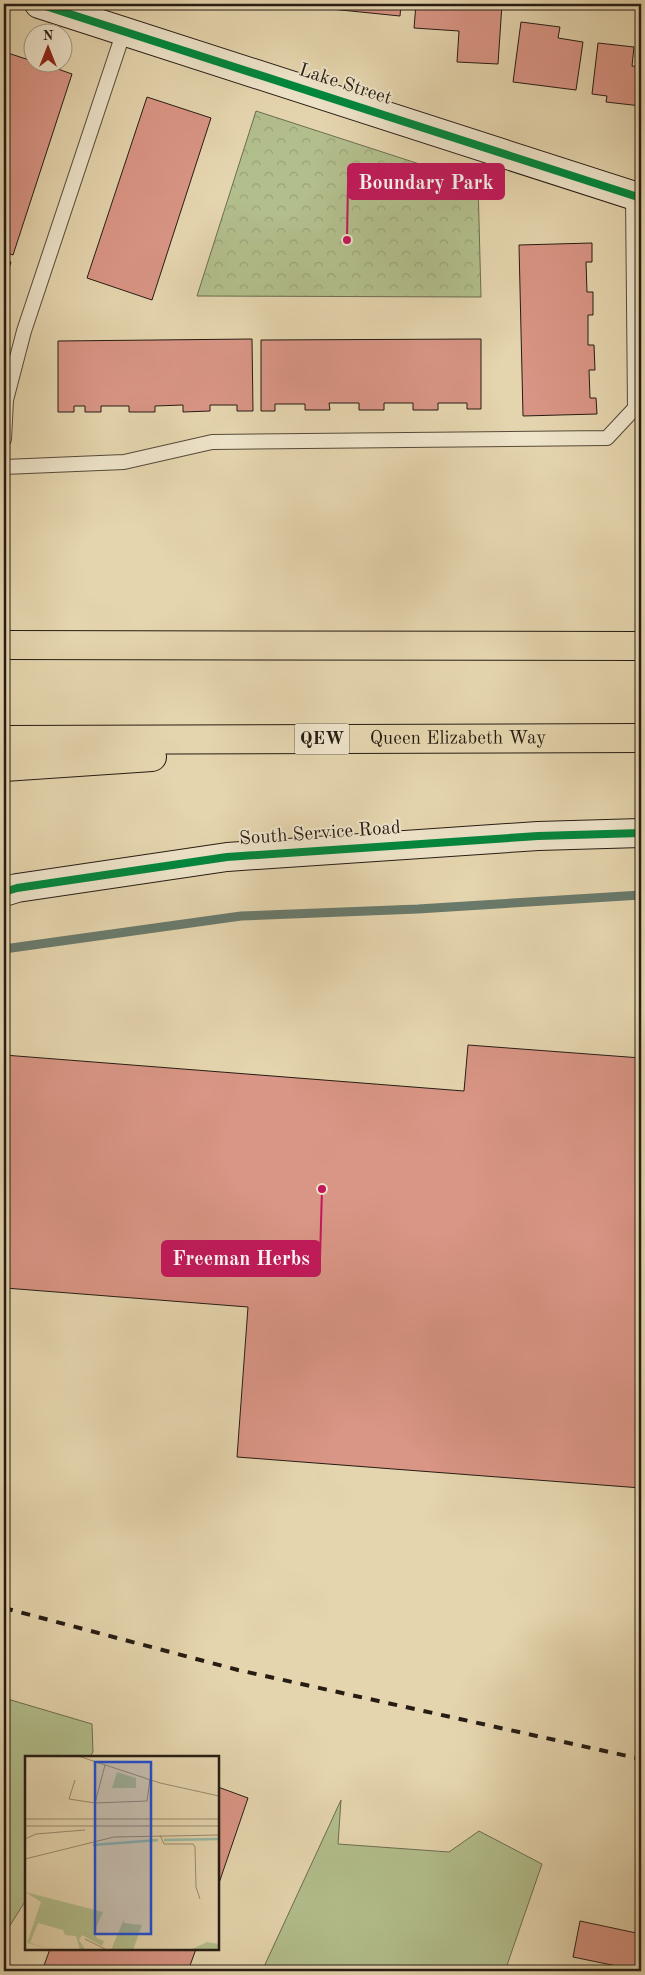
<svg xmlns="http://www.w3.org/2000/svg" width="645" height="1975" viewBox="0 0 645 1975" font-family="'Old Standard TT',serif">
<defs>
<pattern id="park-crowns" width="20" height="18" patternUnits="userSpaceOnUse" patternTransform="scale(1.25)"><rect width="20" height="18" fill="#b2be8c"/><path d="M2 6a3 3 0 1 1 6 0M12 15a3 3 0 1 1 6 0" fill="none" stroke="#99a378"/></pattern>
</defs>
<rect width="100%" height="100%" fill="#e5d5ae"/>
<filter id="stains"><feTurbulence type="fractalNoise" baseFrequency=".004" numOctaves="4"/><feColorMatrix values="0 0 0 0 .2 0 0 0 0 .09 0 0 0 0 .02 0 0 0 .5 -.17"/></filter>
<radialGradient id="worn" r=".72"><stop offset=".6" stop-color="#630" stop-opacity="0"/><stop offset="1" stop-color="#630" stop-opacity=".3"/></radialGradient>
<!-- grass -->
<path fill="#b2be8c" stroke="#6c6d50" d="M 4,1698 L 92,1724 L 93,1752 L 90,1757 L 26,1758 L 26,1900 L 4,1935 Z
M 341,1800 L 338,1844 L 449,1852 L 479,1831 L 542,1864 L 505,1971 L 262,1971 Z"/>
<!-- park -->
<path fill="url(#park-crowns)" stroke="#6c6d50" d="M 256,111 L 478,183 L 481,297 L 197,296 Z"/>
<g fill="none" stroke-linecap="round" stroke-linejoin="round">
<!-- stream -->
<path stroke="#697a6c" stroke-width="9" d="M 4,949 L 241,916 L 418,909 L 641,895"/>
</g>
<!-- building -->
<path fill="#d99585" stroke="#261c14" d="M 322,4 L 401,4 L 400,16 L 321,8 Z
M 416,4 L 502,4 L 498,64 L 457,62 L 459,31 L 414,28 Z
M 521,22 L 560,27 L 558,38 L 583,42 L 576,90 L 513,82 Z
M 598,43 L 634,47 L 632,66 L 641,67 L 641,106 L 606,102 L 607,96 L 592,94 Z
M 8,53 L 32,61 L 32,62 L 38,62 L 72,74 L 13,255 L 4,252 L 4,67 Z
M 147,97 L 211,118 L 152,300 L 87,278 Z
M 592,243 L 592,262 L 586,262 L 587,292 L 593,292 L 593,315 L 588,315 L 588,345 L 594,345 L 595,370 L 589,370 L 590,398 L 596,398 L 597,414 L 523,416 L 519,245 Z
M 4,260 L 11,262 L 4,284 Z
M 252,339 L 253,411 L 237,411 L 237,405 L 210,405 L 210,411 L 183,412 L 183,405 L 155,406 L 155,412 L 129,412 L 129,406 L 101,406 L 101,412 L 85,412 L 85,406 L 74,406 L 74,412 L 58,412 L 58,341 Z
M 481,339 L 481,409 L 467,409 L 467,403 L 438,403 L 438,410 L 413,410 L 413,403 L 384,403 L 384,410 L 359,410 L 359,403 L 329,403 L 330,410 L 305,410 L 305,404 L 275,404 L 275,411 L 261,411 L 261,340 Z
M 468,1045 L 641,1058 L 641,1488 L 237,1457 L 248,1307 L 5,1288 L 4,1300 L 4,1055 L 464,1091 Z
M 218,1787 L 248,1798 L 218,1886 Z
M 580,1921 L 641,1934 L 641,1971 L 573,1957 Z
M 50,1949 L 196,1949 L 188,1971 L 42,1971 Z"/>
<g fill="none" stroke-linecap="round" stroke-linejoin="round">
<defs>
<path id="lane" d="M 4,439 L 6,400 L 24,331 L 124,31
M 4,467 L 124,462 L 212,442 L 607,438 L 635,408 L 633,196"/>
<path id="secondary" d="M 39,4 L 641,198
M 4,892 L 17,888 L 227,857 L 538,836 L 641,833"/>
<g id="highway">
<path d="M 4,645 L 641,646"/>
<path id="s1" d="M 4,740 L 641,738"/>
<path d="M 4,767 L 152,757"/>
</g>
</defs>
<!-- lane casing -->
<use href="#lane" stroke="#564a3a" stroke-width="16"/>
<!-- secondary casing -->
<use href="#secondary" stroke="#261c14" stroke-width="30"/>
<!-- highway casing -->
<use href="#highway" stroke="#261c14" stroke-width="30"/>
<!-- lane -->
<use href="#lane" stroke="#eee4ca" stroke-width="14"/>
<!-- secondary -->
<use href="#secondary" stroke="#eee4ca" stroke-width="28"/>
<!-- highway -->
<use href="#highway" stroke="#e5d5ae" stroke-width="28"/>
<!-- rail -->
<path stroke="#261c14" stroke-width="4" stroke-dasharray="9 9" stroke-linecap="butt" d="M 4,1608 L 238,1670 L 641,1759"/>
<defs>
<path id="cycleway" d="M 39,4 L 641,198
M 4,892 L 17,888 L 227,857 L 538,836 L 641,833"/>
</defs>
<!-- cycleway casing -->
<use href="#cycleway" stroke="#eee4ca" stroke-width="11"/>
<!-- cycleway -->
<use href="#cycleway" stroke="#00873e" stroke-width="8"/>
</g>
<g text-anchor="middle" dominant-baseline="central" stroke-width="4" stroke-linejoin="round" paint-order="stroke">
<!-- shield labels -->
<rect fill="#eee4ca" stroke="#62584b" stroke-width="1" x="294.5" y="723.5" width="55" height="31" rx="4"/>
<g font-size="18" font-weight="bold" fill="#261c14">
<text x="322" y="739">QEW</text>
</g>
<!-- street labels -->
<g font-size="19" fill="#261c14" stroke="#eee4ca">
<text transform="translate(345 85) rotate(18)">Lake Street</text>
<text stroke="none"><textPath href="#s1" startOffset="454">Queen Elizabeth Way</textPath></text>
<text transform="translate(320 834) rotate(-4)">South Service Road</text>
</g>
</g>
<!-- overview -->
<g transform="translate(25 1756)">
<rect width="194" height="194" fill="#e5d5ae"/>
<path d="M 0,136 L 78,156 L 69,176 L 72,182 L 79,185 L 77,190 L 57,179 L 54,184 L 60,193 L 55,194 L 51,180 L 40,179 L 38,174 L 13,167 L 5,187 L 30,194 L 2,187 L 16,146 ZM 99,163 L 99,167 L 117,169 L 108,194 L 86,194 ZM 182,186 L 194,188 L 194,194 L 165,194 Z" fill="#b2be8c"/>
<path d="M 92,16 L 111,22 L 111,32 L 87,32 Z" fill="#b2be8c"/>
<path fill="none" stroke="#96b9a6" stroke-width="2.5" d="M 139,84 L 194,83M 68,89 L 133,84"/>
<path fill="none" stroke="#998b70" stroke-width="1" d="M 53,0 L 135,27 L 194,40M 50,24 L 44,43 L 70,47 L 80,9M 70,47 L 122,45 L 125,23M 0,63 L 194,63M 0,70 L 194,70M 135,79 L 139,88 L 168,88 L 170,91 L 171,131 L 175,143M 0,83 L 11,78 L 60,74M 0,103 L 89,81 L 194,79M 60,183 L 82,194"/>
<path fill="#1d4ed8" fill-opacity="0.15" stroke="#1d4ed8" stroke-width="2.5" d="M 70,6 L 126,6 L 126,178 L 70,178 Z"/>
<rect width="194" height="194" fill="none" stroke="#261c14" stroke-width="2.5"/>
</g>
<!-- callouts -->
<path fill="none" stroke="#c2185b" stroke-width="2" d="M347 240L348 182M322 1189L320 1258"/>
<g fill="#c2185b" stroke="#eee4ca" stroke-width="2">
<circle cx="347" cy="240" r="5"/>
<circle cx="322" cy="1189" r="5"/>
</g>
<g fill="#c2185b" stroke="#c2185b" stroke-width="2">
<rect x="348" y="164" width="156" height="35" rx="5"/>
<rect x="162" y="1241" width="158" height="35" rx="5"/>
</g>
<g font-size="20" text-anchor="middle" font-weight="bold" fill="#fff">
<text x="426" y="189">Boundary Park</text>
<text x="241" y="1265">Freeman Herbs</text>
</g>
<!-- margin -->
<rect width="645" height="1975" fill="none" stroke="#e5d5ae" stroke-width="20"/>
<rect x="5" y="5" width="635" height="1965" fill="none" stroke="#261c14" stroke-width="2.5"/>
<rect x="10" y="10" width="625" height="1955" fill="none" stroke="#261c14"/>
<!-- north arrow -->
<g transform="translate(48 48)"><circle r="24" fill="#eee4ca" stroke="#9e9481"/>
<path d="M0-4L9 19L0 12L-9 19Z" fill="#8f2418"/>
<text y="-8" font-size="14" font-weight="bold" text-anchor="middle" fill="#261c14">N</text>
</g>
<rect width="100%" height="100%" filter="url(#stains)"/>
<rect width="100%" height="100%" fill="url(#worn)"/>
</svg>
